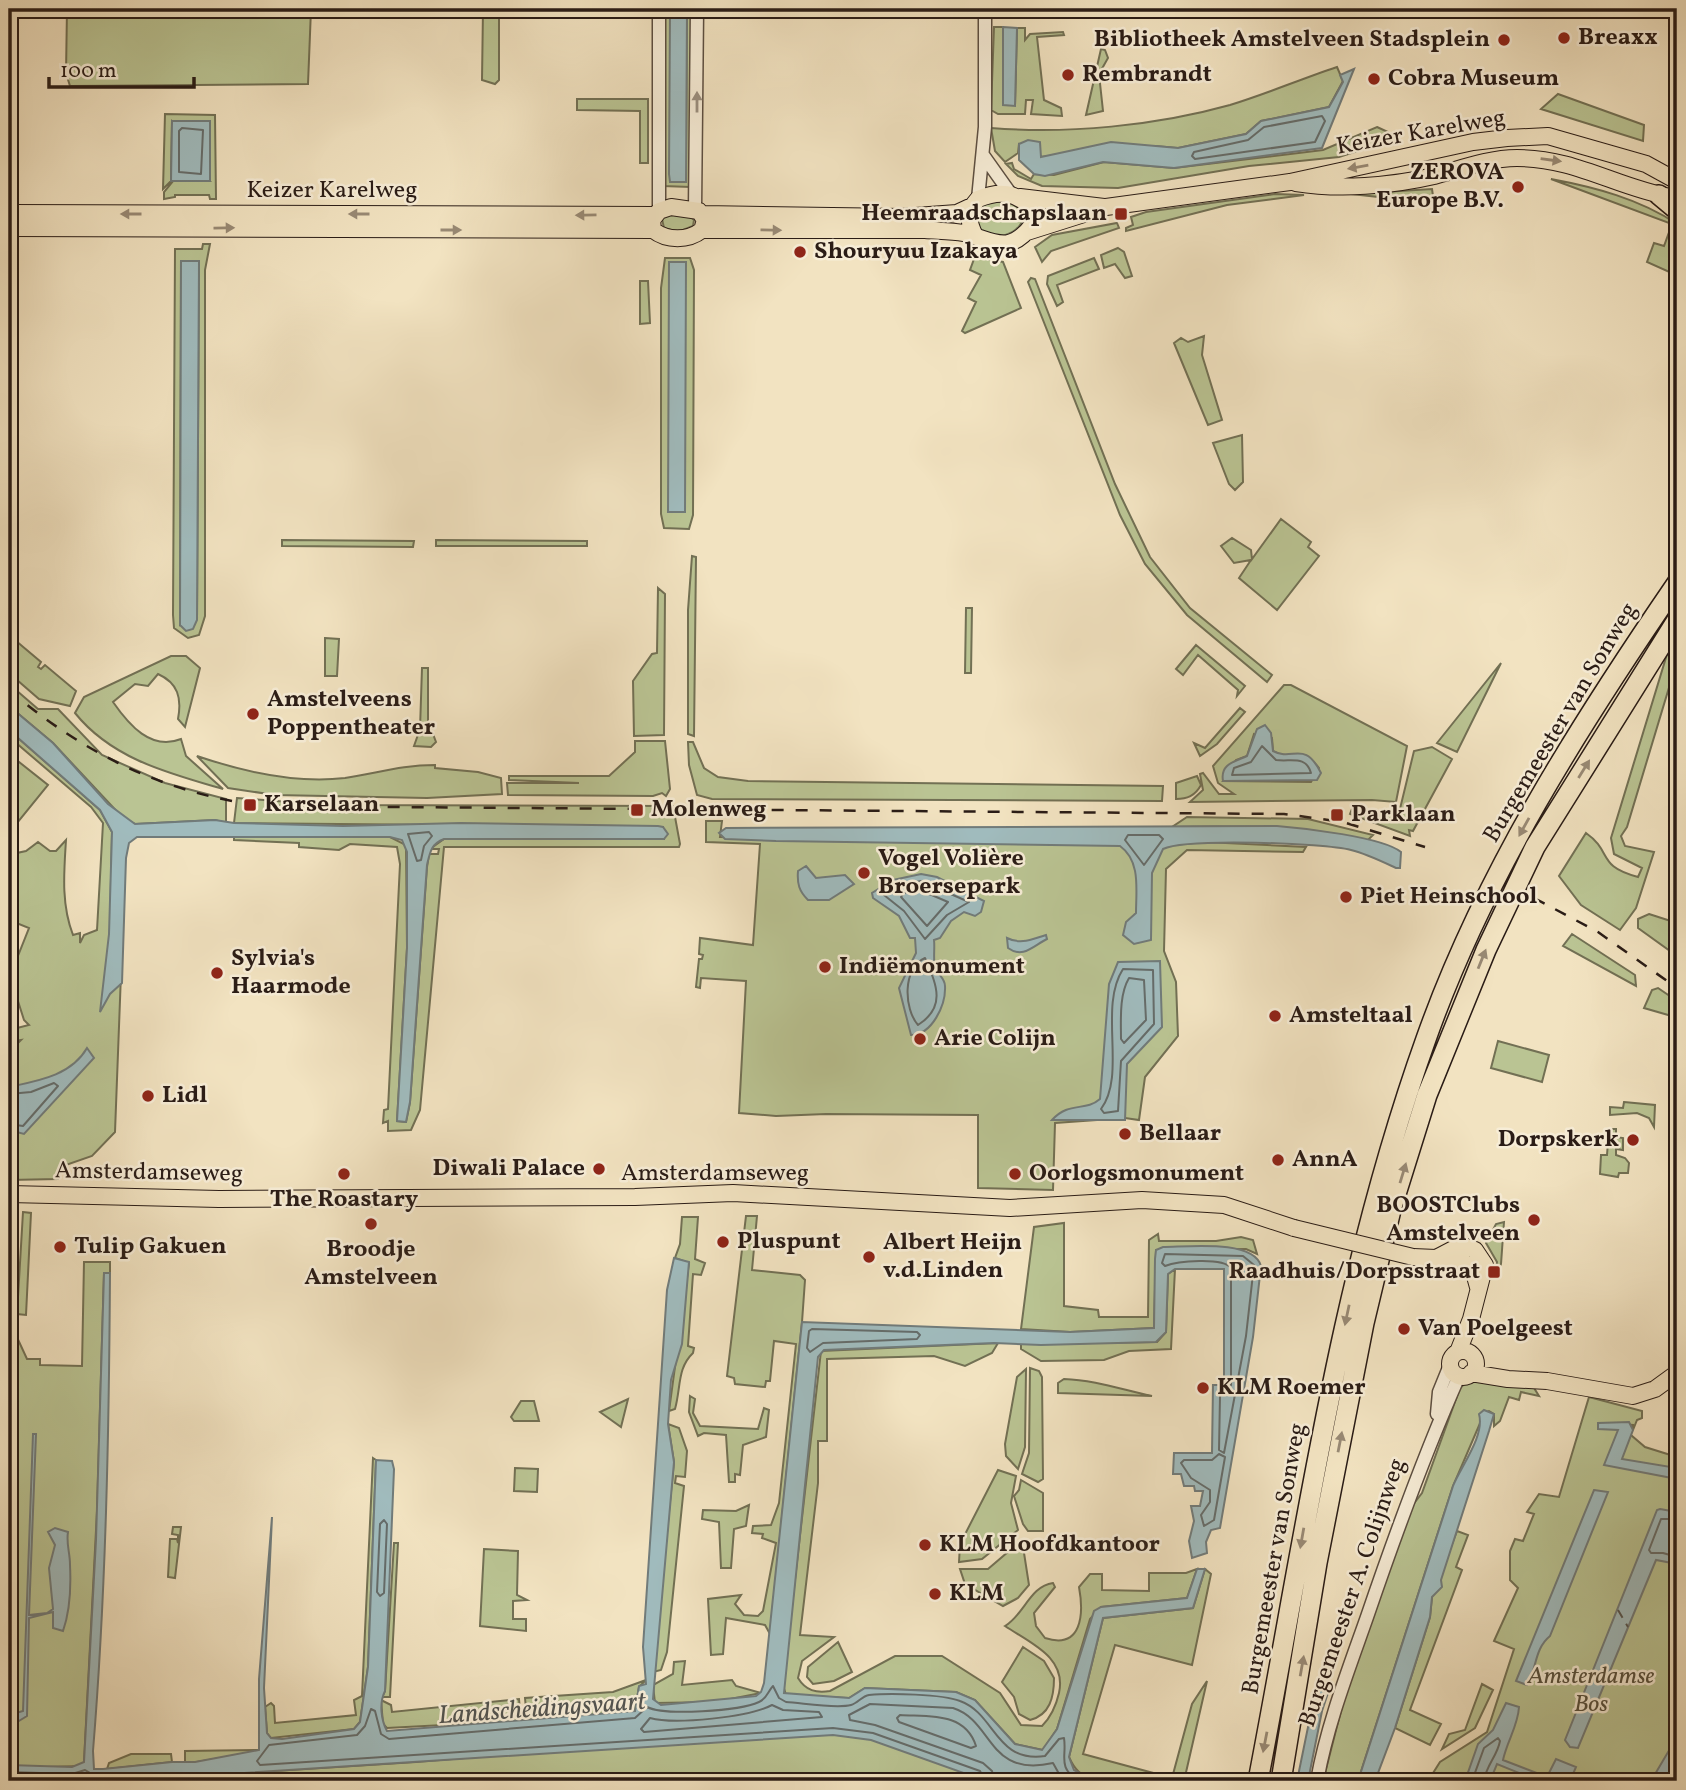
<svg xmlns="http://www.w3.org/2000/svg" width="1686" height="1790" viewBox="0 0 1686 1790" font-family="Vollkorn,serif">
<rect width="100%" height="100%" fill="#f2e3c1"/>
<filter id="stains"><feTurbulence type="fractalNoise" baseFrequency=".00286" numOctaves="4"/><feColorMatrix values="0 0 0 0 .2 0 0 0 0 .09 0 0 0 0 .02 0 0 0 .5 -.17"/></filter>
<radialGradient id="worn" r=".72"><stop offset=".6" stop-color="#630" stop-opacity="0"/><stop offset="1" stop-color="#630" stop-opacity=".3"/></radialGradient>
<!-- green -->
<path fill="#bac493" stroke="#727054" stroke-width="2" fill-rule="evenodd" d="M 67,9 L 311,9 L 308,84 L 70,86 L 66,73 Z
M 483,9 L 499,9 L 499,80 L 495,84 L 482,80 Z
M 662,9 L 670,9 L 671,182 L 686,182 L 687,9 L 694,9 L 690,187 L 663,186 Z
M 994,27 L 1003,27 L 1003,105 L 1015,105 L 1017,28 L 1025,28 L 1025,40 L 1030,34 L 1063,32 L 1064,35 L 1037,37 L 1044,100 L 1061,108 L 1062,116 L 1031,114 L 1033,100 L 1026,100 L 1025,114 L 998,114 L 991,110 Z
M 1101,49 L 1105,50 L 1108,58 L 1099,74 L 1103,111 L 1086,115 Z
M 1337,67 L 1343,81 L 1329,107 L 1261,121 L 1246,134 L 1178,148 L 1155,146 L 1040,157 L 1040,147 L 1019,144 L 1018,153 L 1005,162 L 995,151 L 991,128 C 1068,134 1155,126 1230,105 C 1266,94 1301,79 1337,67 Z
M 1558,94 L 1644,125 L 1643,141 L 1541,109 Z
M 577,99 L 648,99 L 648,163 L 640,163 L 640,111 L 577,110 Z
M 165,114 L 215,115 L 216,199 L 210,199 L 209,195 L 175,195 L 175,197 L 164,199 L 164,192 L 173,181 L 210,181 L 172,122 L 171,181 L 163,189 Z
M 1377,127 L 1388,132 L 1386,137 L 1373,146 L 1339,157 L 1249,166 L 1118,188 L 1042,186 L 1018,176 L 1006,164 L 1012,163 L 1014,169 L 1031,179 L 1034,174 L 1054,175 L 1104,162 L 1174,168 L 1323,150 Z
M 1551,179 C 1594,187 1640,199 1677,224 L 1676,275 L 1647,262 L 1654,243 L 1664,246 L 1672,224 Z
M 1432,189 L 1434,203 L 1351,194 Z
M 1275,194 L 1304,195 L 1227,205 L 1126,231 L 1126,228 L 1133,225 L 1131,217 L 1146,212 Z
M 993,198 C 1006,202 1017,203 1025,215 C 1018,237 994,243 977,226 L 976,211 Z
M 671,213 L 690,216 L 694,220 L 693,226 L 678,232 L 664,228 L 662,219 Z
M 1117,223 L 1119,228 L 1051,251 L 1042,262 L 1035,247 L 1052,235 Z
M 203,244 L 210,244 L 205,270 L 205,616 L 199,635 L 188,638 L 174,628 L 173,615 L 175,249 L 202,249 ZM 181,261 L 199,261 L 197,619 L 180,625 Z
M 1118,248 L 1124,252 L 1132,276 L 1125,278 L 1115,264 L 1104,268 L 1101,255 Z
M 971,256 L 1003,262 L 1021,308 L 965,333 L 962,331 L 976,302 L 968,298 L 981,275 L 970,270 L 974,259 Z
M 665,258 L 690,258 L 694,270 L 693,515 L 689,529 L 664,528 L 661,514 L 661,288 ZM 685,262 L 685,511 L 669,512 L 669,263 Z
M 1094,258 L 1099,269 L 1057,285 L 1063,302 L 1057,306 L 1047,284 L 1048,276 Z
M 1031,278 L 1035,279 L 1115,484 L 1150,557 L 1190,608 L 1272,675 L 1267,682 L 1187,615 L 1145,564 L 1120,515 L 1028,282 Z
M 640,281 L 648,281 L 650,323 L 640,324 Z
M 1204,336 L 1202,355 L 1222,420 L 1208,425 L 1174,343 L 1181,338 L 1188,342 Z
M 1242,435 L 1243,482 L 1235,490 L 1229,484 L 1213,443 Z
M 1281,519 L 1311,542 L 1308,547 L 1319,556 L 1277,610 L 1239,578 L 1251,560 L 1234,563 L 1221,546 L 1232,538 L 1251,550 L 1252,559 Z
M 282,540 L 414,541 L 413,547 L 282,546 Z
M 436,540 L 587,541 L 587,546 L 436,546 Z
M 692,556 L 696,557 L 694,736 L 688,734 L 688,610 Z
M 658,588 L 665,594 L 664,735 L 634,736 L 633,681 L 652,654 L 657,653 Z
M 966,608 L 972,608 L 971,673 L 965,673 Z
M 9,635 L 41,662 L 38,667 L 41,669 L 45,665 L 76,691 L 70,706 L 39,699 L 9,673 Z
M 325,638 L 339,639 L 337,676 L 325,676 Z
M 1196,645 L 1245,686 L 1237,696 L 1238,690 L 1198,655 L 1183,675 L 1176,669 Z
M 1677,646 L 1677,661 L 1627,827 L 1621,836 L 1625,846 L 1654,852 L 1636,908 L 1620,930 L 1581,905 L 1559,876 L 1586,833 C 1613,852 1596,866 1638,877 L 1642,868 L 1614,854 L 1611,838 L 1668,651 Z
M 171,656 L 186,656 L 200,668 L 185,727 L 178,719 C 182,698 178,683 158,674 L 148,686 L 135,684 L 113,702 C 129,725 151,751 181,739 L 186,756 L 223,789 C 168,773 112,759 75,713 L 84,697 Z
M 1501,663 L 1457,752 L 1437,743 Z
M 422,668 L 428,668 L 428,721 L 436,742 L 431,747 L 414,746 L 420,729 Z
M 9,684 L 38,709 L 58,709 L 102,755 L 165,783 L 226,799 L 226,823 L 215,820 L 135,824 L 123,818 L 53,743 L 9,706 Z
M 1284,685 L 1291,685 L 1407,746 L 1396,802 L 1372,800 L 1190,802 L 1203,790 L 1200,774 L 1203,773 L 1219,794 L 1234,794 L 1218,783 L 1213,766 ZM 1254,734 L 1272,738 L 1273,751 C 1292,762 1300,744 1319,768 L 1311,782 L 1223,781 L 1236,760 L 1247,756 Z
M 1240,708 L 1245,712 L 1217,744 L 1200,756 L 1194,743 L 1205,748 Z
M 9,730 L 100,810 L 112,832 L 110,925 L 123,921 L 115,1132 L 92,1156 L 60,1167 L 58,1179 L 9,1180 L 9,1052 L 21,1040 L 9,1042 L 9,1030 L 29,1025 L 24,1020 L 10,976 L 29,928 L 9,920 C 27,893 0,877 17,853 L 26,851 L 38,842 L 50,851 L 56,851 L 66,840 C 64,872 61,904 73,935 L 80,933 L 80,943 L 84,935 L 97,930 L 103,823 L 91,807 L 15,742 L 9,742 Z
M 635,741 L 665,741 L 670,789 L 666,796 L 662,793 L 653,796 L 508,795 L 507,783 L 579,783 L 509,780 L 509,776 L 609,776 L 635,752 Z
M 688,742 L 693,742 L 704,768 L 718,777 L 748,781 L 1163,786 L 1162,801 L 712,799 L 697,795 L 689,765 Z
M 1432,747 L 1452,759 L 1413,831 L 1409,830 L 1410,836 L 1350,814 L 1352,809 L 1399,813 L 1414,751 Z
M 9,754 L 48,785 L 9,833 Z
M 197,756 C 244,772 295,784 345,778 C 378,773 402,765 435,765 L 435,768 L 478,772 L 501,778 L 502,794 L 427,798 L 275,795 L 228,788 Z
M 1197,776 L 1201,785 C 1195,796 1187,799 1176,799 L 1176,783 Z
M 237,798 L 328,805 L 673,806 L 680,844 L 679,847 L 444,847 L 420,1110 L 411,1130 L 388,1131 L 388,1121 L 383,1123 L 384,1110 L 388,1109 L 400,864 L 397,847 L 350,844 L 339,850 L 299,847 L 299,843 L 234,840 L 234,837 L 390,837 L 406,845 L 407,948 L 397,1121 L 406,1122 L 410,1102 L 427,867 L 429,854 L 438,854 L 439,849 L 430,849 L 444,839 L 664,839 L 663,827 L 234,823 Z
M 1187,817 L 1308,819 L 1373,835 L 1367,841 C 1301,825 1239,826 1172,827 Z
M 706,821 L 722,821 L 720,837 L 1173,845 L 1205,842 L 1306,847 L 1303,852 L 1187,850 L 1166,869 L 1164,951 L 1176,982 L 1178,1036 L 1145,1077 L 1139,1120 L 1125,1118 L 1055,1123 L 1053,1190 L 978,1188 L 978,1115 L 826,1114 L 776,1116 L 739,1113 L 746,981 L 701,978 L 700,988 L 696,987 L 699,959 L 702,959 L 703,955 L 699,954 L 700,938 L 753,945 L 760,844 L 706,842 Z
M 1649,914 L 1677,923 L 1677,956 L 1638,928 L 1638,919 Z
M 1572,934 L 1635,975 L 1636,986 L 1563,946 Z
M 1658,988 L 1677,1001 L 1675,1017 L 1644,1008 L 1652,990 Z
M 1498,1041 L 1549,1055 L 1542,1082 L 1491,1068 Z
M 1624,1102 L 1655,1105 L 1654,1127 L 1649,1118 L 1637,1113 L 1610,1115 L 1610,1107 L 1623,1108 Z
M 1609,1129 L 1616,1129 L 1616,1137 L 1623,1138 L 1623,1150 L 1616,1149 L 1616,1155 L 1625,1158 L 1629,1163 L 1628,1173 L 1619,1173 L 1618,1177 L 1600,1174 L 1601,1155 L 1607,1155 Z
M 23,1212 L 31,1213 L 26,1315 L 17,1314 Z
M 746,1216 L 757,1216 L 752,1270 L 800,1275 L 805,1280 L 802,1322 L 770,1634 L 765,1625 L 726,1618 L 723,1654 L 711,1655 L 708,1599 L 741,1595 L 735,1604 L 744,1615 L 758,1616 L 763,1611 L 776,1543 L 762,1538 L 763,1534 L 752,1533 L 753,1526 L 771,1525 L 779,1503 L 796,1344 L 774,1341 L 770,1381 L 766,1381 L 765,1387 L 735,1384 L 734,1378 L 727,1376 Z
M 682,1217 L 698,1217 L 695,1259 L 705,1263 L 701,1275 L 693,1274 L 688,1346 L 694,1348 L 693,1353 C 677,1368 681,1388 675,1409 L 669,1411 L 689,1263 L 675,1258 L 680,1244 Z
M 1504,1222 L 1501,1264 L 1496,1274 L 1497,1262 L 1486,1243 L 1496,1224 Z
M 1064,1223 L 1064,1306 L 1098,1310 L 1099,1317 L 1148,1317 L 1149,1240 L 1158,1234 L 1159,1241 L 1216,1241 L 1241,1237 L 1253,1240 L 1257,1254 L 1246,1249 L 1156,1250 L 1154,1328 L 1070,1332 L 1021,1329 L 1034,1227 Z
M 84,1262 L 110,1262 L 110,1273 L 104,1273 L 97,1511 L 84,1762 L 83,1766 L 9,1768 L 9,1320 L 27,1359 L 40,1359 L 40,1365 L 82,1366 Z
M 1175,1269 L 1171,1349 L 1129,1351 L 1104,1360 L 1041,1361 L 1021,1349 L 1021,1344 L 1157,1342 L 1166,1332 L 1168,1274 Z
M 998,1343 L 992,1353 L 965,1366 L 934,1356 L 827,1359 L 827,1441 L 818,1441 L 818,1483 L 800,1635 L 834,1637 L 802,1661 L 798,1678 C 806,1691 816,1693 830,1691 L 895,1656 L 942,1656 L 1000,1693 L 1021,1725 L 1042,1726 C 1052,1716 1056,1706 1059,1693 C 1067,1657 1030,1643 1005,1626 C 1024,1615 1030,1586 1053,1583 L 1055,1587 L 1034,1613 L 1036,1626 L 1045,1638 C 1082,1650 1084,1614 1079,1587 L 1090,1574 L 1102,1574 L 1102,1590 L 1149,1591 L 1149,1573 L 1186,1573 L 1197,1569 L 1187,1598 L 1101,1607 L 1090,1619 L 1057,1729 L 1043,1750 L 1015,1744 L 975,1700 L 956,1692 L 865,1688 L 849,1698 L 786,1695 L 783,1685 L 821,1351 Z
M 1030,1368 L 1039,1371 L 1042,1377 L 1043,1479 L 1038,1482 L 1022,1474 L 1029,1453 Z
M 1026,1369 L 1025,1447 L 1018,1469 L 1006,1456 L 1005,1444 L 1017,1377 Z
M 1064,1379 C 1095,1380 1123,1390 1152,1396 L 1058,1393 L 1058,1383 Z
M 1469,1380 L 1534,1388 L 1539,1396 L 1521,1392 L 1519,1400 L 1509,1397 L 1500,1421 L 1494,1426 L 1494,1414 L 1489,1411 L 1480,1414 L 1481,1421 L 1453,1486 L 1358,1781 L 1323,1781 L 1345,1695 L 1412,1506 L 1422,1493 L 1460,1388 Z
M 690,1396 L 695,1399 L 693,1413 L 700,1426 L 758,1429 L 764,1408 L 769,1410 L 766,1437 L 743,1445 L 740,1475 L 735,1474 L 735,1482 L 729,1482 L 726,1435 L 704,1433 L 698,1436 L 689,1412 Z
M 1589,1397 L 1642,1411 L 1642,1418 L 1637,1420 L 1633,1430 L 1633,1425 L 1618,1424 L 1645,1447 L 1677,1457 L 1677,1512 L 1674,1513 L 1666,1561 L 1677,1564 L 1677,1781 L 1469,1781 L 1481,1742 L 1465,1781 L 1428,1781 L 1440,1762 L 1487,1732 L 1514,1649 L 1494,1641 L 1518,1588 L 1510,1580 L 1510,1551 L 1515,1539 L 1523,1541 L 1534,1514 L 1527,1512 L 1539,1494 L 1559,1497 Z
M 628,1399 L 621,1427 L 600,1412 Z
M 521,1401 L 534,1401 L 539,1421 L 514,1421 L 511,1417 Z
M 668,1424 L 679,1428 L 687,1451 L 685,1477 L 676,1476 L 675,1483 L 684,1486 L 667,1652 L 661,1670 L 653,1672 L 674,1462 Z
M 373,1458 L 376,1460 L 368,1667 L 360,1722 L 354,1729 L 271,1738 L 267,1733 L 265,1707 L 271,1703 L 274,1706 L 275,1723 L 356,1715 L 354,1700 L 362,1696 Z
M 515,1468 L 538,1469 L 537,1492 L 514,1491 Z
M 998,1470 L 1016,1476 L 1011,1503 L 1018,1530 L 982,1559 L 959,1562 L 960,1544 Z
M 1021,1480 L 1043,1493 L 1043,1531 L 1028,1531 L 1023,1524 L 1014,1496 L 1019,1490 Z
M 749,1505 L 746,1526 L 734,1529 L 731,1568 L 721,1568 L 719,1522 L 702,1519 L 703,1510 L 736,1511 Z
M 173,1527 L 181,1527 L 175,1578 L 168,1577 L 170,1539 L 177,1539 L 178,1543 L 178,1535 L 172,1534 Z
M 1457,1531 L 1468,1535 L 1456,1567 L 1462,1570 L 1410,1710 L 1441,1724 L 1430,1745 L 1395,1728 L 1430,1617 L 1432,1597 Z
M 1022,1540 L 1029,1585 L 1018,1598 L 1003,1606 L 965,1584 L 960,1569 L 988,1569 Z
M 394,1543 L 398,1543 L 390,1697 L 382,1697 L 385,1691 Z
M 484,1549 L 518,1551 L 517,1595 L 527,1600 L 513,1601 L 513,1619 L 526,1619 L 526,1631 L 480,1626 Z
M 1205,1569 L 1211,1574 L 1192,1665 L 1115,1645 L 1083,1754 L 1172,1778 L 1192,1704 L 1207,1681 L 1184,1781 L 1095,1781 C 1081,1775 1075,1771 1069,1757 L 1103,1618 L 1193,1608 Z
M 838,1642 L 852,1672 L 834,1681 L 813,1684 L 807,1677 L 808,1667 Z
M 1023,1647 L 1044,1661 L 1054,1678 C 1054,1697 1050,1715 1030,1720 L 1019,1714 L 1014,1697 L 1002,1682 Z
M 685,1661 L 682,1685 L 732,1680 L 736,1686 L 761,1693 L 715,1702 L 655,1703 L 653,1685 L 673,1674 L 674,1662 Z
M 646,1680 L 639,1687 L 635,1711 L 527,1720 L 525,1698 L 613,1692 Z
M 1482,1684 L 1493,1690 L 1475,1728 L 1442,1749 L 1449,1734 L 1465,1730 Z
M 519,1699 L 521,1721 L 387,1728 L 383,1724 L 381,1700 L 391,1705 L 392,1712 Z
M 847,1727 L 1017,1781 L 119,1781 L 416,1762 Z
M 259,1750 L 255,1752 L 185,1764 L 185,1751 Z
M 131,1754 L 171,1754 L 172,1762 L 107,1769 L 109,1763 Z"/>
<!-- water -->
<path fill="#a0bbbd" stroke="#717b7a" stroke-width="2" d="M 670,9 L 687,9 L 686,182 L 670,182 L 669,174 Z
M 1003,27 L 1017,28 L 1015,106 L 1003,105 Z
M 1354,69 L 1322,148 L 1174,168 L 1103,162 L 1045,176 L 1034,174 L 1019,160 L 1019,144 L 1028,140 L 1040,142 L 1041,157 L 1111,142 L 1178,148 L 1246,134 L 1261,121 L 1329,107 L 1343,82 L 1340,75 Z
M 172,121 L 210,121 L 210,181 L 171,181 Z
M 181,261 L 199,261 L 197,620 L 193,629 L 186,631 L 180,625 Z
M 669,262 L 686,262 L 685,512 L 668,512 Z
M 9,706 L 53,743 L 108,804 L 135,824 L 215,820 L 234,823 L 343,826 L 461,823 L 658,826 L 663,827 L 668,834 L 664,839 L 444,839 C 431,844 430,852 427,865 L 410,1102 L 406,1122 L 397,1121 L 407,948 L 407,852 L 402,840 L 390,837 L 137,837 L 129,843 L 126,858 L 122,983 L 110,994 L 100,1012 L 109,934 L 112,832 L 100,810 L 9,730 Z
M 1265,725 L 1271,733 L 1273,751 C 1293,762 1304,739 1321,773 L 1317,780 L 1223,781 C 1220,764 1234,762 1247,756 L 1257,729 Z
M 1277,826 C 1303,828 1383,837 1401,852 L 1400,868 L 1396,868 C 1381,861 1367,854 1351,850 C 1323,843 1187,838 1163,849 L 1152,873 L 1151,940 L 1134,944 L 1123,935 L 1126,922 L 1136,913 C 1136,890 1141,861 1120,846 L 776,841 L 725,839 L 719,833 L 726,828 Z
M 806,866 L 816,878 L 845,875 L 854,884 L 829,900 L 808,900 C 799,891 797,884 798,871 Z
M 921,874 L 937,877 L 984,901 L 981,912 L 975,916 L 964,912 L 951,921 L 940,938 L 934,940 C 935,948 933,959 935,967 C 937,974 945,978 945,986 C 946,1005 932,1035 911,1035 L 899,988 L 916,953 L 915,938 L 910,938 L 899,916 L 873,898 L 872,893 L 893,880 Z
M 1046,935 L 1047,939 C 1033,946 1023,959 1008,948 L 1007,938 C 1021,945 1032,939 1046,935 Z
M 1160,961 L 1162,1027 L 1127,1064 L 1125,1120 L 1052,1120 C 1069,1101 1085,1112 1100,1099 L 1109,984 L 1118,962 Z
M 87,1048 L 94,1058 L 24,1134 L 9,1130 L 9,1087 C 37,1081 71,1076 87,1048 Z
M 1163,1247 C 1187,1247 1253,1239 1261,1266 L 1253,1337 L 1220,1528 L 1211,1530 L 1206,1542 L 1207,1553 L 1192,1558 L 1189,1541 L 1194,1521 L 1191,1506 L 1200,1506 L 1203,1491 L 1195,1491 L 1194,1486 L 1184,1486 L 1181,1474 L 1173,1474 L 1174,1453 L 1212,1453 L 1213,1385 L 1224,1385 L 1224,1269 L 1175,1269 L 1168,1274 L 1166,1332 L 1156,1342 L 1041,1345 L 994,1343 L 824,1350 L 818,1357 L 784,1693 L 849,1698 L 865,1688 L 956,1692 L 975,1700 L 1015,1744 L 1042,1750 L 1057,1729 L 1094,1611 L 1101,1607 L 1187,1598 L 1197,1569 L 1205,1569 L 1193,1608 L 1103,1618 L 1069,1757 L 1074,1770 L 1095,1781 L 986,1781 L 871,1740 L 833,1735 L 119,1781 L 9,1781 L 9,1765 L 72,1767 L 84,1762 L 96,1540 L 104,1273 L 110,1273 C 109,1432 106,1592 93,1751 L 94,1769 L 103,1769 L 172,1762 L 195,1762 L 259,1750 L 259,1679 L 272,1517 L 264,1688 L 267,1733 L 271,1738 L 282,1739 L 354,1729 L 360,1722 L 368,1667 L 376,1460 L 392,1461 L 394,1469 L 385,1691 C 379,1703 381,1720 387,1731 L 635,1711 L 639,1686 L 646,1684 L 643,1647 L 667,1290 L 674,1258 L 689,1262 L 682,1344 L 671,1380 L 668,1424 L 674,1462 L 653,1699 L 661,1705 L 756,1696 L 761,1692 L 764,1683 L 802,1322 L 1070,1332 L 1154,1328 L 1155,1259 L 1156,1250 Z
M 1484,1410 L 1494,1414 L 1489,1431 L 1441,1580 L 1442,1587 L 1432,1597 L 1430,1617 L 1395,1728 L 1375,1781 L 1358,1781 L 1453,1486 C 1461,1466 1485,1436 1479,1414 Z
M 1629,1422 L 1633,1430 L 1622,1459 L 1677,1468 L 1677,1479 L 1604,1465 L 1618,1430 L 1598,1429 L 1598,1423 Z
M 33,1434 L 36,1434 L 29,1615 L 47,1613 L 53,1609 L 49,1568 L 55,1545 L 48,1532 L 55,1528 L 68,1532 C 66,1544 70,1552 70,1565 C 71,1585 70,1611 63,1631 L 53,1628 L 53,1612 L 29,1618 L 27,1716 L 9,1727 L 9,1715 L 23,1711 Z
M 1594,1490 L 1608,1492 L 1550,1636 C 1534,1649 1537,1669 1527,1685 L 1516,1681 Z
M 1660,1509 L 1677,1512 L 1677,1564 L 1656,1560 L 1578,1748 L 1570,1747 L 1565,1740 L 1657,1510 Z
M 1317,1683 L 1331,1684 L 1322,1711 L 1308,1781 L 1297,1781 Z
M 1506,1703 L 1519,1707 C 1518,1726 1507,1741 1503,1760 L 1547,1777 L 1556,1759 L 1576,1767 L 1570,1781 L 1539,1781 L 1497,1764 L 1490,1781 L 1465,1781 L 1478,1744 L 1493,1730 Z
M 1677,1745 L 1677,1781 L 1651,1781 L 1671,1747 Z"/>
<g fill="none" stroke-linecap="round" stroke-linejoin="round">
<!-- shore -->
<path stroke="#656c6a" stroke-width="2" d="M 1322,116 L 1325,121 L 1315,142 L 1195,159 L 1192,156 L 1194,152 L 1248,140 L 1264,127 Z
M 182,128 L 203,130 L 201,174 L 179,172 L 179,131 Z
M 1262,746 L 1276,760 C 1291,762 1306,755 1311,773 L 1232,775 L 1234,768 L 1251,762 Z
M 429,832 L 432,836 L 424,846 L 421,860 L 417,861 L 408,834 Z
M 1128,835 L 1159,835 L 1163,839 L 1144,865 L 1125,840 Z
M 921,881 L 969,902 L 947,915 L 925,939 L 904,911 L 884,895 L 896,886 Z
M 920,890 L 948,902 L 927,926 L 901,897 L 904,893 Z
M 925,958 C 935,982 948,1006 918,1025 C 904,1009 902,968 925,958 Z
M 1123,969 L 1153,970 L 1154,1024 L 1121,1061 L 1118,1111 L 1104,1113 L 1101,1109 C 1127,1074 1098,1008 1123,969 Z
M 1129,978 L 1144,980 L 1146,1020 L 1124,1043 L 1121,1039 C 1121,1020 1119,995 1129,978 Z
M 9,1094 L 31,1092 L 54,1083 L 58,1086 L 23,1126 L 9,1124
M 1165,1254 L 1243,1256 L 1254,1265 L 1246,1336 L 1224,1453 L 1219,1450 L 1220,1396 L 1231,1385 L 1231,1268 C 1223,1257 1177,1261 1165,1266 L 1162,1263 Z
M 812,1329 L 917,1332 L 920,1335 L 917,1339 L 823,1343 L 810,1352 L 807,1348 L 809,1331 Z
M 1219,1454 L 1225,1457 L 1214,1520 L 1204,1526 L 1201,1515 L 1210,1502 L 1210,1490 L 1191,1478 L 1181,1463 L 1184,1460 L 1212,1460 Z
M 1677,1519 L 1661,1519 L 1649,1550 L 1651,1553 L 1663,1553 L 1677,1557
M 384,1520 L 387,1524 L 384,1593 L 380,1596 L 377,1592 L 380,1524 Z
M 772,1705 L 783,1710 L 819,1712 L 822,1717 L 644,1732 L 641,1729 L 650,1718 C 675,1725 750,1717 772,1705 Z
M 900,1715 C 930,1717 965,1712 976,1746 L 971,1748 L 899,1722 L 897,1718 Z
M 9,1772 L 72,1774 L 85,1770 C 101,1782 136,1773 156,1773 L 159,1781
M 985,1781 L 980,1771 L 873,1733 L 833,1728 L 260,1765 L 257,1761 L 269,1745 L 357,1735 L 365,1726 L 371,1709 L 375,1711 L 381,1734 L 389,1739 L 635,1718 L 647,1707 C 665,1716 739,1711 759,1702 C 767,1699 768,1691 773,1686 L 779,1698 L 786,1702 C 803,1703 836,1709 851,1705 C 858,1703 862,1696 869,1695 C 889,1693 942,1694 960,1701 C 996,1714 995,1763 1045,1756 L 1059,1739 L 1064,1738 C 1067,1757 1057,1766 1078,1781
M 994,1781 L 992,1771 L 983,1763 L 875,1725 L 850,1720 L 849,1715 L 870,1704 L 953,1708 C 994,1721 987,1778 1053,1763 L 1063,1781
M 1472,1781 L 1484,1748 L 1498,1738 L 1500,1741 C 1497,1757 1486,1765 1484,1781"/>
<!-- ferry -->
<path stroke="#535450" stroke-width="2" stroke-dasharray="9 7" stroke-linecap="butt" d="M 1618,1610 L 1628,1627"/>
<defs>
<path id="minor" d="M 659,9 L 659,211
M 983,155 L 1010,193
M 978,199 L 985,127 L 985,9
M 695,209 L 697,9
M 1437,1414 L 1439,1392 L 1450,1365
M 1317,1781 C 1327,1725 1348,1671 1367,1617 C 1395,1535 1424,1455 1459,1376"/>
<path id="major" d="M 1296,183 C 1339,190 1391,186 1434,176 C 1460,169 1489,158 1517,158 C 1575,158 1616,187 1670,197
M 1020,197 L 1104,207
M 671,207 L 699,211 L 705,220 L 702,230 C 688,241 667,241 653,230 L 652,220 L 659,211 Z
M 9,213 L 654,215
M 703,214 L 902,217 L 957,213 L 972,206
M 9,228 L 653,230
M 702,230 L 925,230 C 938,231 951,231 964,233 C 994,241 1009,256 1033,224 L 1032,208 C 1015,192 1000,190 978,199 C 966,212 968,221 975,236
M 1027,232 L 1106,207 L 1290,182 L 1473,142 L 1507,138 L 1548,136 L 1646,164 L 1677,181
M 9,1194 L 219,1199 L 635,1197 L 733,1193 L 1010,1208 L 1142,1200 L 1224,1205 L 1294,1228
M 1413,1257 L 1459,1259 L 1473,1269 L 1478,1287
M 1438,1257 L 1461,1245 L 1475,1250 L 1485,1265 L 1471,1319 L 1458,1352
M1450 1364a13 13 0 1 1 26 0a13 13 0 1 1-26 0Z
M 1471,1373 L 1508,1379 L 1547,1381 L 1633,1396 L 1655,1389 L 1677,1373"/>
<path id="highway" d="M 1659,195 L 1677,210
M 1258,1781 C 1306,1532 1340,1279 1426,1039 C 1484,875 1579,726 1677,583
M 1281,1781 L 1317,1563 L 1364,1323 L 1391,1210 L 1427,1095 L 1486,950 L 1535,847 L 1677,620"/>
</defs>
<!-- minor casing -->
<use href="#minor" stroke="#5c4e41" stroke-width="15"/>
<!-- major casing -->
<use href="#major" stroke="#2a1c16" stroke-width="18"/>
<!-- highway casing -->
<use href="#highway" stroke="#2a1c16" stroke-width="22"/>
<!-- minor -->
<use href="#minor" stroke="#f7edd7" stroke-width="12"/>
<!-- major -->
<use href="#major" stroke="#f2e3c1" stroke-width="16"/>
<!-- highway -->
<use href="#highway" stroke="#f2e3c1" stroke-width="19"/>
<!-- rail -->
<path stroke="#2a1c16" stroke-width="2.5" stroke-dasharray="12 12" stroke-linecap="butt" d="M 9,690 C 84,754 167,795 266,806 L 1284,814 L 1343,822 L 1425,847
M 1534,898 L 1598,932 L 1677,988"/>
<defs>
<path id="major-bridge" d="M 1294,1228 L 1413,1257"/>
</defs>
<!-- major-bridge casing -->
<use href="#major-bridge" stroke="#2a1c16" stroke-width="18" stroke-linecap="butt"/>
<!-- major-bridge -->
<use href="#major-bridge" stroke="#f2e3c1" stroke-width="16"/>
</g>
<!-- one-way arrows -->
<defs><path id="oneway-solid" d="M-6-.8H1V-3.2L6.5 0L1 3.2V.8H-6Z" transform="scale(1.75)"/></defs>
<use fill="#9b8f80" href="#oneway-solid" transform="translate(697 102) rotate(-90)"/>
<g fill="#988974">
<use href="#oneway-solid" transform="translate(1551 160) rotate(8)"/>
<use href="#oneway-solid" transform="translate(1358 167) rotate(170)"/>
<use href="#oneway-solid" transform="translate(131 214) rotate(-180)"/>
<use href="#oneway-solid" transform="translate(359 214) rotate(-180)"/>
<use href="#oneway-solid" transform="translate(586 215) rotate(179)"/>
<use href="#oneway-solid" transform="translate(224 228) rotate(-1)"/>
<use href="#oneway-solid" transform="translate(451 230)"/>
<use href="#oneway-solid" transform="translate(771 230) rotate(1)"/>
<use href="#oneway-solid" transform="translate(1584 769) rotate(-58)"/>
<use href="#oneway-solid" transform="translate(1524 827) rotate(119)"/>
<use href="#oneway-solid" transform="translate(1482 959) rotate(-68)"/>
<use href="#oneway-solid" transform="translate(1403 1173) rotate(-73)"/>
<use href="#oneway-solid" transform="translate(1347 1315) rotate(102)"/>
<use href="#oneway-solid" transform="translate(1340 1442) rotate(-79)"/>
<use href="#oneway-solid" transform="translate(1302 1538) rotate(100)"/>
<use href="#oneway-solid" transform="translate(1302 1666) rotate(-80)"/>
<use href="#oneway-solid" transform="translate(1265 1742) rotate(101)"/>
</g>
<!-- markers -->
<g fill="#8f2418" stroke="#f7edd7" stroke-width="2.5">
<circle cx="1564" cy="38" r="7"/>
<circle cx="1504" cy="40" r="7"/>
<circle cx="1068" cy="75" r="7"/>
<circle cx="1374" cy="79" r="7"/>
<circle cx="1518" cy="187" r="7"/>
<rect x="1114" y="207" width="14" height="14" rx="3.5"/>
<circle cx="800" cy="252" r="7"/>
<circle cx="253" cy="714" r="7"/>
<rect x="243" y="798" width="14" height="14" rx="3.5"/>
<rect x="630" y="803" width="14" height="14" rx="3.5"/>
<rect x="1330" y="808" width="14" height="14" rx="3.5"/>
<circle cx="864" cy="873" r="7"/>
<circle cx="1346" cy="897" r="7"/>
<circle cx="825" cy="967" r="7"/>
<circle cx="217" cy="973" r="7"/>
<circle cx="1275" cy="1016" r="7"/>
<circle cx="920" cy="1039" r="7"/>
<circle cx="148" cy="1096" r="7"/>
<circle cx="1125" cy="1134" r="7"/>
<circle cx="1633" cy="1140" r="7"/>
<circle cx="1278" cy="1160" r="7"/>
<circle cx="599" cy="1169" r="7"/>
<circle cx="344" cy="1174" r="7"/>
<circle cx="1015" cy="1174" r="7"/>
<circle cx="1534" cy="1220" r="7"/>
<circle cx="371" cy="1224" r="7"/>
<circle cx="723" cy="1242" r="7"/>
<circle cx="60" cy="1247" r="7"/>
<circle cx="869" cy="1257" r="7"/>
<rect x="1487" y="1265" width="14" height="14" rx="3.5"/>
<circle cx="1404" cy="1329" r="7"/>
<circle cx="1203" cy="1388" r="7"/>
<circle cx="925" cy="1545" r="7"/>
<circle cx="935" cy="1594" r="7"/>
</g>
<g text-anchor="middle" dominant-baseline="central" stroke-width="5" stroke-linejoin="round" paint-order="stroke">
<!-- poi labels -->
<g font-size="24" font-weight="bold" fill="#2a1c16" stroke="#f7edd7" text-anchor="start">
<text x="1578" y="38">Breaxx</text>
<text x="1490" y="40" text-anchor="end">Bibliotheek Amstelveen Stadsplein</text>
<text x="1082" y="75">Rembrandt</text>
<text x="1388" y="79">Cobra Museum</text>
<text x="1504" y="173" text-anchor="end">ZEROVA<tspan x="1504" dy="28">Europe B.V.</tspan></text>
<text x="1107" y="214" text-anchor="end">Heemraadschapslaan</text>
<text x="814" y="252">Shouryuu Izakaya</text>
<text x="267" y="700">Amstelveens<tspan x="267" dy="28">Poppentheater</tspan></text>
<text x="264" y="805">Karselaan</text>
<text x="651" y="810">Molenweg</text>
<text x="1351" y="815">Parklaan</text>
<text x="878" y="859">Vogel Volière<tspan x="878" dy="28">Broersepark</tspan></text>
<text x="1360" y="897">Piet Heinschool</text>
<text x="231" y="959">Sylvia's<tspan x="231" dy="28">Haarmode</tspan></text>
<text x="839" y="967">Indiëmonument</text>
<text x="1289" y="1016">Amsteltaal</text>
<text x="934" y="1039">Arie Colijn</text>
<text x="162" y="1096">Lidl</text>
<text x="1139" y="1134">Bellaar</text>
<text x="1619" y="1140" text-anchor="end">Dorpskerk</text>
<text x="1292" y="1160">AnnA</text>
<text x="585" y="1169" text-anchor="end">Diwali Palace</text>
<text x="1029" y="1174">Oorlogsmonument</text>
<text x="344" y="1200" text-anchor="middle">The Roastary</text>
<text x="1520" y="1206" text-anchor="end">BOOSTClubs<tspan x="1520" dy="28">Amstelveen</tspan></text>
<text x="737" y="1242">Pluspunt</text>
<text x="883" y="1243">Albert Heijn<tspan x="883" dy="28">v.d.Linden</tspan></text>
<text x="74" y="1247">Tulip Gakuen</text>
<text x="371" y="1250" text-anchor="middle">Broodje<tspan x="371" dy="28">Amstelveen</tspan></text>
<text x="1480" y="1272" text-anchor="end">Raadhuis/Dorpsstraat</text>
<text x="1418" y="1329">Van Poelgeest</text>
<text x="1217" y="1388">KLM Roemer</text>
<text x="939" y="1545">KLM Hoofdkantoor</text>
<text x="949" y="1594">KLM</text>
</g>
<!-- street labels -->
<g font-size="24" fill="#2a1c16" stroke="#f7edd7">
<text transform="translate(1421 133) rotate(-10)">Keizer Karelweg</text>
<text x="332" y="191">Keizer Karelweg</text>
<text transform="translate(1561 723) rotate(-59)">Burgemeester van Sonweg</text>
<text transform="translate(149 1173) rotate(1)">Amsterdamseweg</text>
<text x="715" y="1174">Amsterdamseweg</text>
<text transform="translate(1275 1559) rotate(-80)">Burgemeester van Sonweg</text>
<text transform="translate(1353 1593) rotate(-71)">Burgemeester A. Colijnweg</text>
</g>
<!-- park labels -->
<g font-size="24" font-style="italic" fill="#554e3c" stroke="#f7edd7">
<text x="1591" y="1677">Amsterdamse<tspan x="1591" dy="28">Bos</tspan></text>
</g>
<!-- water labels -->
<g font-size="26" font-style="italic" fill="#535450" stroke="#f7edd7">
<text transform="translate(542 1709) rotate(-4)">Landscheidingsvaart</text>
</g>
</g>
<!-- margin -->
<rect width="1686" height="1790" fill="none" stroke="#f2e3c1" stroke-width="35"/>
<rect x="10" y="10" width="1665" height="1769" fill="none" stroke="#2a1c16" stroke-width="3.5"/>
<rect x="18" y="18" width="1651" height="1755" fill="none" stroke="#2a1c16" stroke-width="2"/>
<!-- scale -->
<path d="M49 77v10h145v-10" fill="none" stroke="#2a1c16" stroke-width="3.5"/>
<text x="60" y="77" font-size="21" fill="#2a1c16" stroke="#f7edd7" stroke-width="5" paint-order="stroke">100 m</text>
<rect width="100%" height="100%" filter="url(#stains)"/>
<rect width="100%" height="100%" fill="url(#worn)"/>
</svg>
